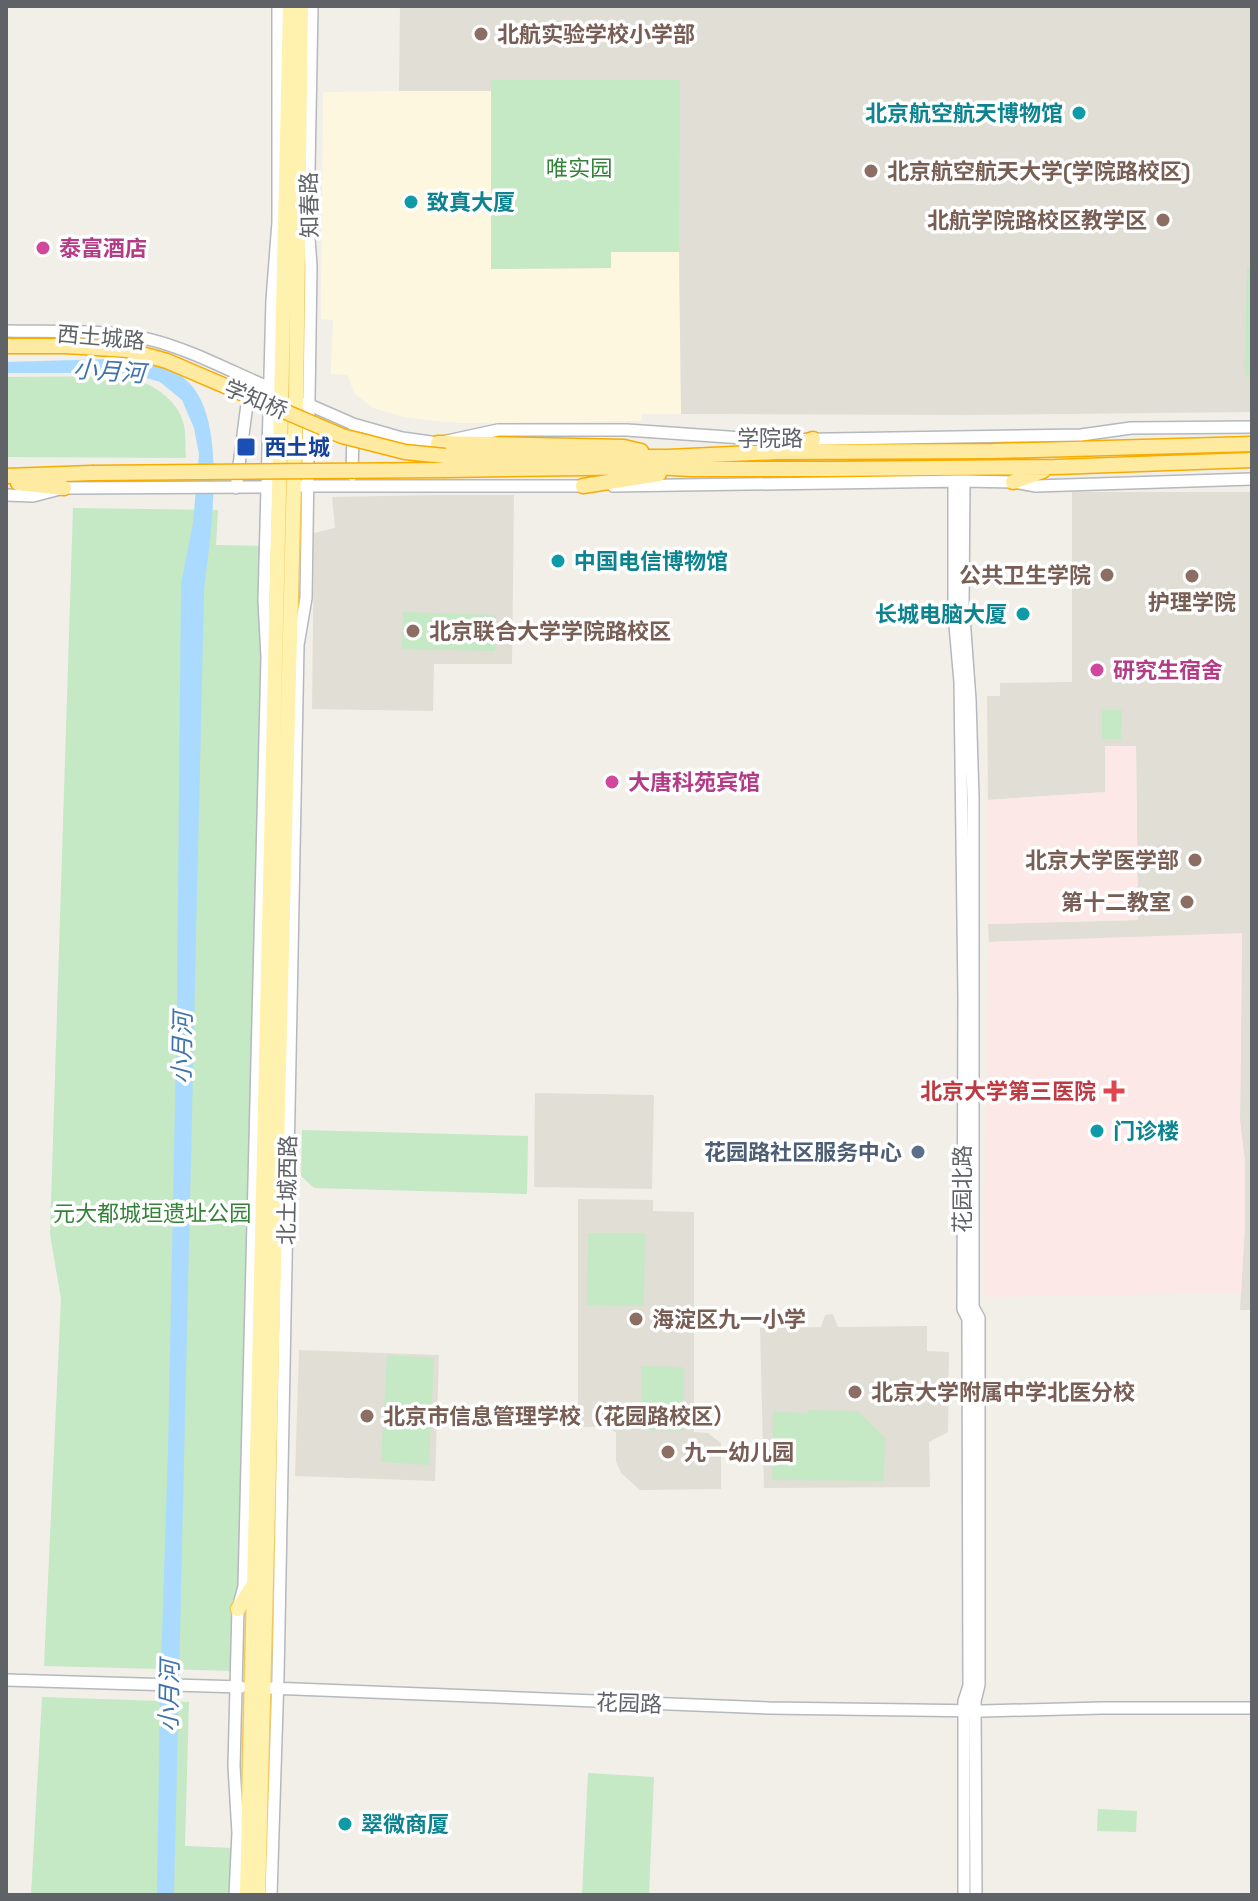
<svg xmlns="http://www.w3.org/2000/svg" width="1258" height="1901" viewBox="0 0 1258 1901" font-family="'Space Grotesk','Noto Sans SC',sans-serif">
<rect width="100%" height="100%" fill="#f1efe8"/>
<!-- commercial -->
<path fill="#fef7e0" d="M 491,90 L 491,269 L 611,267 L 611,252 L 679,252 L 681,414 L 642,414 L 641,421 L 460,423 L 437,421 L 404,417 L 373,408 L 355,394 L 347,375 L 331,374 L 333,320 L 321,319 L 323,92 Z"/>
<!-- education -->
<path fill="#e1ded6" d="M 400,6 L 1252,6 L 1252,412 L 966,415 L 681,414 L 679,252 L 611,252 L 611,268 L 491,269 L 491,91 L 399,91 Z
M 1072,492 L 1252,492 L 1252,1310 L 1240,1310 L 1245,1225 L 1245,1162 L 1240,1121 L 1242,934 L 989,942 L 988,924 L 1138,920 L 1136,746 L 1105,792 L 988,800 L 987,696 L 1000,696 L 1000,683 L 1072,682 Z
M 438,495 L 514,495 L 512,664 L 434,664 L 433,711 L 312,709 L 314,533 L 335,528 L 332,497 Z
M 535,1093 L 654,1095 L 652,1189 L 534,1187 Z
M 578,1199 L 653,1200 L 653,1211 L 694,1212 L 694,1432 L 708,1433 L 721,1443 L 721,1489 L 640,1490 L 621,1473 L 616,1461 L 616,1433 L 610,1427 L 578,1427 Z
M 833,1314 L 838,1327 L 927,1326 L 927,1351 L 949,1352 L 948,1432 L 929,1442 L 930,1487 L 764,1488 L 760,1328 L 821,1327 L 825,1315 Z
M 299,1350 L 439,1355 L 435,1481 L 295,1476 Z"/>
<!-- medical -->
<path fill="#fce8e6" d="M 1105,746 L 1136,746 L 1138,920 L 988,924 L 988,800 L 1105,792 Z
M 1242,933 L 1240,1121 L 1245,1162 L 1245,1225 L 1241,1293 L 983,1297 L 989,942 Z"/>
<!-- green -->
<path fill="#c5e8c5" d="M 491,80 L 680,80 L 679,252 L 611,252 L 611,268 L 491,269 Z
M 1247,267 L 1252,267 L 1252,375 L 1245,375 Z
M 128,376 C 152,384 178,399 184,425 C 186,435 185,447 186,458 L 6,457 L 6,377 Z
M 73,508 L 218,510 L 216,545 L 265,546 L 237,1671 L 44,1666 L 61,1299 L 50,1234 Z
M 403,612 L 496,615 L 495,651 L 402,649 Z
M 1102,710 L 1122,710 L 1121,739 L 1102,739 Z
M 302,1130 L 528,1136 L 527,1194 L 314,1188 L 301,1176 Z
M 588,1233 L 645,1233 L 644,1306 L 587,1305 Z
M 387,1355 L 434,1358 L 429,1465 L 381,1462 Z
M 641,1366 L 683,1367 L 683,1431 L 641,1430 Z
M 808,1410 L 858,1411 L 885,1438 L 884,1481 L 772,1480 L 773,1412 L 807,1413 Z
M 42,1697 L 189,1702 L 185,1846 L 232,1848 L 228,1895 L 31,1895 Z
M 588,1773 L 654,1777 L 649,1895 L 582,1895 Z
M 1098,1809 L 1137,1811 L 1136,1832 L 1097,1831 Z"/>
<!-- water -->
<path fill="#aadaff" d="M 110,359 C 129,362 161,365 177,374 C 234,403 209,540 204,592 L 174,1895 L 157,1895 L 160,1696 L 168,1452 L 177,1006 L 181,584 L 193,523 L 199,454 L 194,428 L 182,400 L 160,382 L 129,373 L 6,373 L 6,362 Z"/>
<g fill="none" stroke-linecap="round" stroke-linejoin="round">
<defs>
<path id="tertiary" d="M 6,331 C 53,332 102,329 148,339 C 193,350 233,373 275,390
M 305,403 L 353,424 L 402,438 L 438,443 L 498,430 L 627,430 L 770,440 L 1081,435 L 1131,428 L 1252,427
M 352,475 L 353,432
M 954,481 L 954,614 L 960,682 L 964,998 L 963,1309 L 968,1319 L 969,1686 L 964,1701 L 964,1895
M 964,481 L 963,604 L 970,700 L 973,798 L 973,1307 L 979,1318 L 979,1685 L 975,1701 L 976,1895
M 301,486 L 588,486
M 613,486 L 964,481 L 1013,482 L 1036,486 L 1252,479
M 236,488 L 249,389
M 6,495 L 33,496 L 64,488 L 272,487
M 6,1680 L 241,1687
M 270,1688 L 769,1708 L 983,1711 L 1102,1708 L 1252,1708
M 235,1895 L 238,1833 L 234,1766 L 238,1609 L 244,1586 L 267,657 L 264,601 L 272,300 L 278,222 L 278,6
M 271,1895 L 278,1676 L 298,645 L 306,598 L 311,266 L 308,225 L 312,6"/>
<path id="primary" d="M 238,1609 L 254,1584
M 247,1895 L 290,6
M 258,1895 L 296,399 L 301,6"/>
<path id="trunk" d="M 6,346 L 66,346
M 438,443 L 624,447 L 641,451
M 787,449 L 813,439
M 445,456 L 668,457 L 777,452 L 993,451 L 1252,444
M 445,470 L 654,467 L 691,469 L 828,469 L 1055,467 L 1252,460
M 6,476 L 92,473
M 1013,482 L 1043,471
M 18,483 L 64,488
M 583,486 L 659,474"/>
</defs>
<!-- tertiary casing -->
<use href="#tertiary" stroke="#b5b8bc" stroke-width="14"/>
<!-- primary casing -->
<use href="#primary" stroke="#f2c960" stroke-width="17"/>
<!-- trunk casing -->
<use href="#trunk" stroke="#f9ab00" stroke-width="17"/>
<!-- tertiary -->
<use href="#tertiary" stroke="#fff" stroke-width="11"/>
<!-- primary -->
<use href="#primary" stroke="#fff2af" stroke-width="14"/>
<!-- trunk -->
<use href="#trunk" stroke="#feeaa1" stroke-width="14"/>
<defs>
<path id="trunk-bridge" d="M 66,346 L 127,350 L 167,361 L 342,436 L 405,452 L 445,456
M 92,473 L 445,470"/>
</defs>
<!-- trunk-bridge casing -->
<use href="#trunk-bridge" stroke="#f9ab00" stroke-width="17" stroke-linecap="butt"/>
<!-- trunk-bridge -->
<use href="#trunk-bridge" stroke="#feeaa1" stroke-width="14"/>
</g>
<!-- markers -->
<g fill="#8d6e63" stroke="#fff" stroke-width="3">
<circle cx="481" cy="34" r="8"/>
<circle cx="871" cy="171" r="8"/>
<circle cx="1163" cy="220" r="8"/>
<circle cx="1107" cy="575" r="8"/>
<circle cx="1192" cy="576" r="8"/>
<circle cx="413" cy="631" r="8"/>
<circle cx="1195" cy="860" r="8"/>
<circle cx="1187" cy="902" r="8"/>
<circle cx="636" cy="1319" r="8"/>
<circle cx="855" cy="1392" r="8"/>
<circle cx="367" cy="1416" r="8"/>
<circle cx="668" cy="1452" r="8"/>
</g>
<g fill="#0f9aa8" stroke="#fff" stroke-width="3">
<circle cx="1079" cy="113" r="8"/>
<circle cx="411" cy="202" r="8"/>
<circle cx="558" cy="561" r="8"/>
<circle cx="1023" cy="614" r="8"/>
<circle cx="1097" cy="1131" r="8"/>
<circle cx="345" cy="1824" r="8"/>
</g>
<g fill="#d1479c" stroke="#fff" stroke-width="3">
<circle cx="43" cy="248" r="8"/>
<circle cx="1097" cy="670" r="8"/>
<circle cx="612" cy="782" r="8"/>
</g>
<rect fill="#1a4fb4" stroke="#fff" stroke-width="3" x="236" y="437" width="20" height="20" rx="4"/>
<path fill="#e0444e" stroke="#fff" stroke-width="3" d="M1110 1079h8v8h8v8h-8v8h-8v-8h-8v-8h8z"/>
<circle fill="#5c6f8a" stroke="#fff" stroke-width="3" cx="918" cy="1152" r="8"/>
<g text-anchor="middle" dominant-baseline="central" stroke-width="7" stroke-linejoin="round" paint-order="stroke">
<!-- education labels -->
<g font-size="22" font-weight="bold" fill="#785e54" stroke="#fff" text-anchor="start">
<text x="497" y="34">北航实验学校小学部</text>
<text x="887" y="171">北京航空航天大学(学院路校区)</text>
<text x="1147" y="220" text-anchor="end">北航学院路校区教学区</text>
<text x="1091" y="575" text-anchor="end">公共卫生学院</text>
<text x="1192" y="602" text-anchor="middle">护理学院</text>
<text x="429" y="631">北京联合大学学院路校区</text>
<text x="1179" y="860" text-anchor="end">北京大学医学部</text>
<text x="1171" y="902" text-anchor="end">第十二教室</text>
<text x="652" y="1319">海淀区九一小学</text>
<text x="871" y="1392">北京大学附属中学北医分校</text>
<text x="383" y="1416">北京市信息管理学校（花园路校区）</text>
<text x="684" y="1452">九一幼儿园</text>
</g>
<!-- culture labels -->
<g font-size="22" font-weight="bold" fill="#0d838f" stroke="#fff" text-anchor="start">
<text x="1063" y="113" text-anchor="end">北京航空航天博物馆</text>
<text x="427" y="202">致真大厦</text>
<text x="574" y="561">中国电信博物馆</text>
<text x="1007" y="614" text-anchor="end">长城电脑大厦</text>
<text x="1113" y="1131">门诊楼</text>
<text x="361" y="1824">翠微商厦</text>
</g>
<!-- park labels -->
<g font-size="22" fill="#348238" stroke="#fff">
<text x="579" y="168">唯实园</text>
<text x="152" y="1213">元大都城垣遗址公园</text>
</g>
<!-- street labels -->
<g font-size="22" fill="#5f6368" stroke="#fff">
<text transform="translate(309 205) rotate(-91)">知春路</text>
<text transform="translate(101 337) rotate(5)">西土城路</text>
<text transform="translate(256 399) rotate(23)">学知桥</text>
<text x="770" y="438">学院路</text>
<text transform="translate(962 1189) rotate(-90)">花园北路</text>
<text transform="translate(287 1190) rotate(-89)">北土城西路</text>
<text transform="translate(629 1703) rotate(2)">花园路</text>
</g>
<!-- hotel labels -->
<g font-size="22" font-weight="bold" fill="#b23c85" stroke="#fff" text-anchor="start">
<text x="59" y="248">泰富酒店</text>
<text x="1113" y="670">研究生宿舍</text>
<text x="628" y="782">大唐科苑宾馆</text>
</g>
<!-- transit labels -->
<g font-size="22" font-weight="bold" fill="#164399" stroke="#fff" text-anchor="start">
<text x="264" y="447">西土城</text>
</g>
<!-- health labels -->
<g font-size="22" font-weight="bold" fill="#be3a42" stroke="#fff" text-anchor="end">
<text x="1096" y="1091">北京大学第三医院</text>
</g>
<!-- service labels -->
<g font-size="22" font-weight="bold" fill="#4e5e75" stroke="#fff" text-anchor="end">
<text x="902" y="1152">花园路社区服务中心</text>
</g>
<!-- water labels -->
<g font-size="24" font-style="italic" fill="#4174aa" stroke="#fff">
<text transform="translate(109 371) rotate(4)">小月河</text>
<text transform="translate(182 1048) rotate(-89)">小月河</text>
<text transform="translate(169 1696) rotate(-89)">小月河</text>
</g>
</g>
<!-- border -->
<rect width="1258" height="1901" fill="none" stroke="#5f6368" stroke-width="16"/>
</svg>
